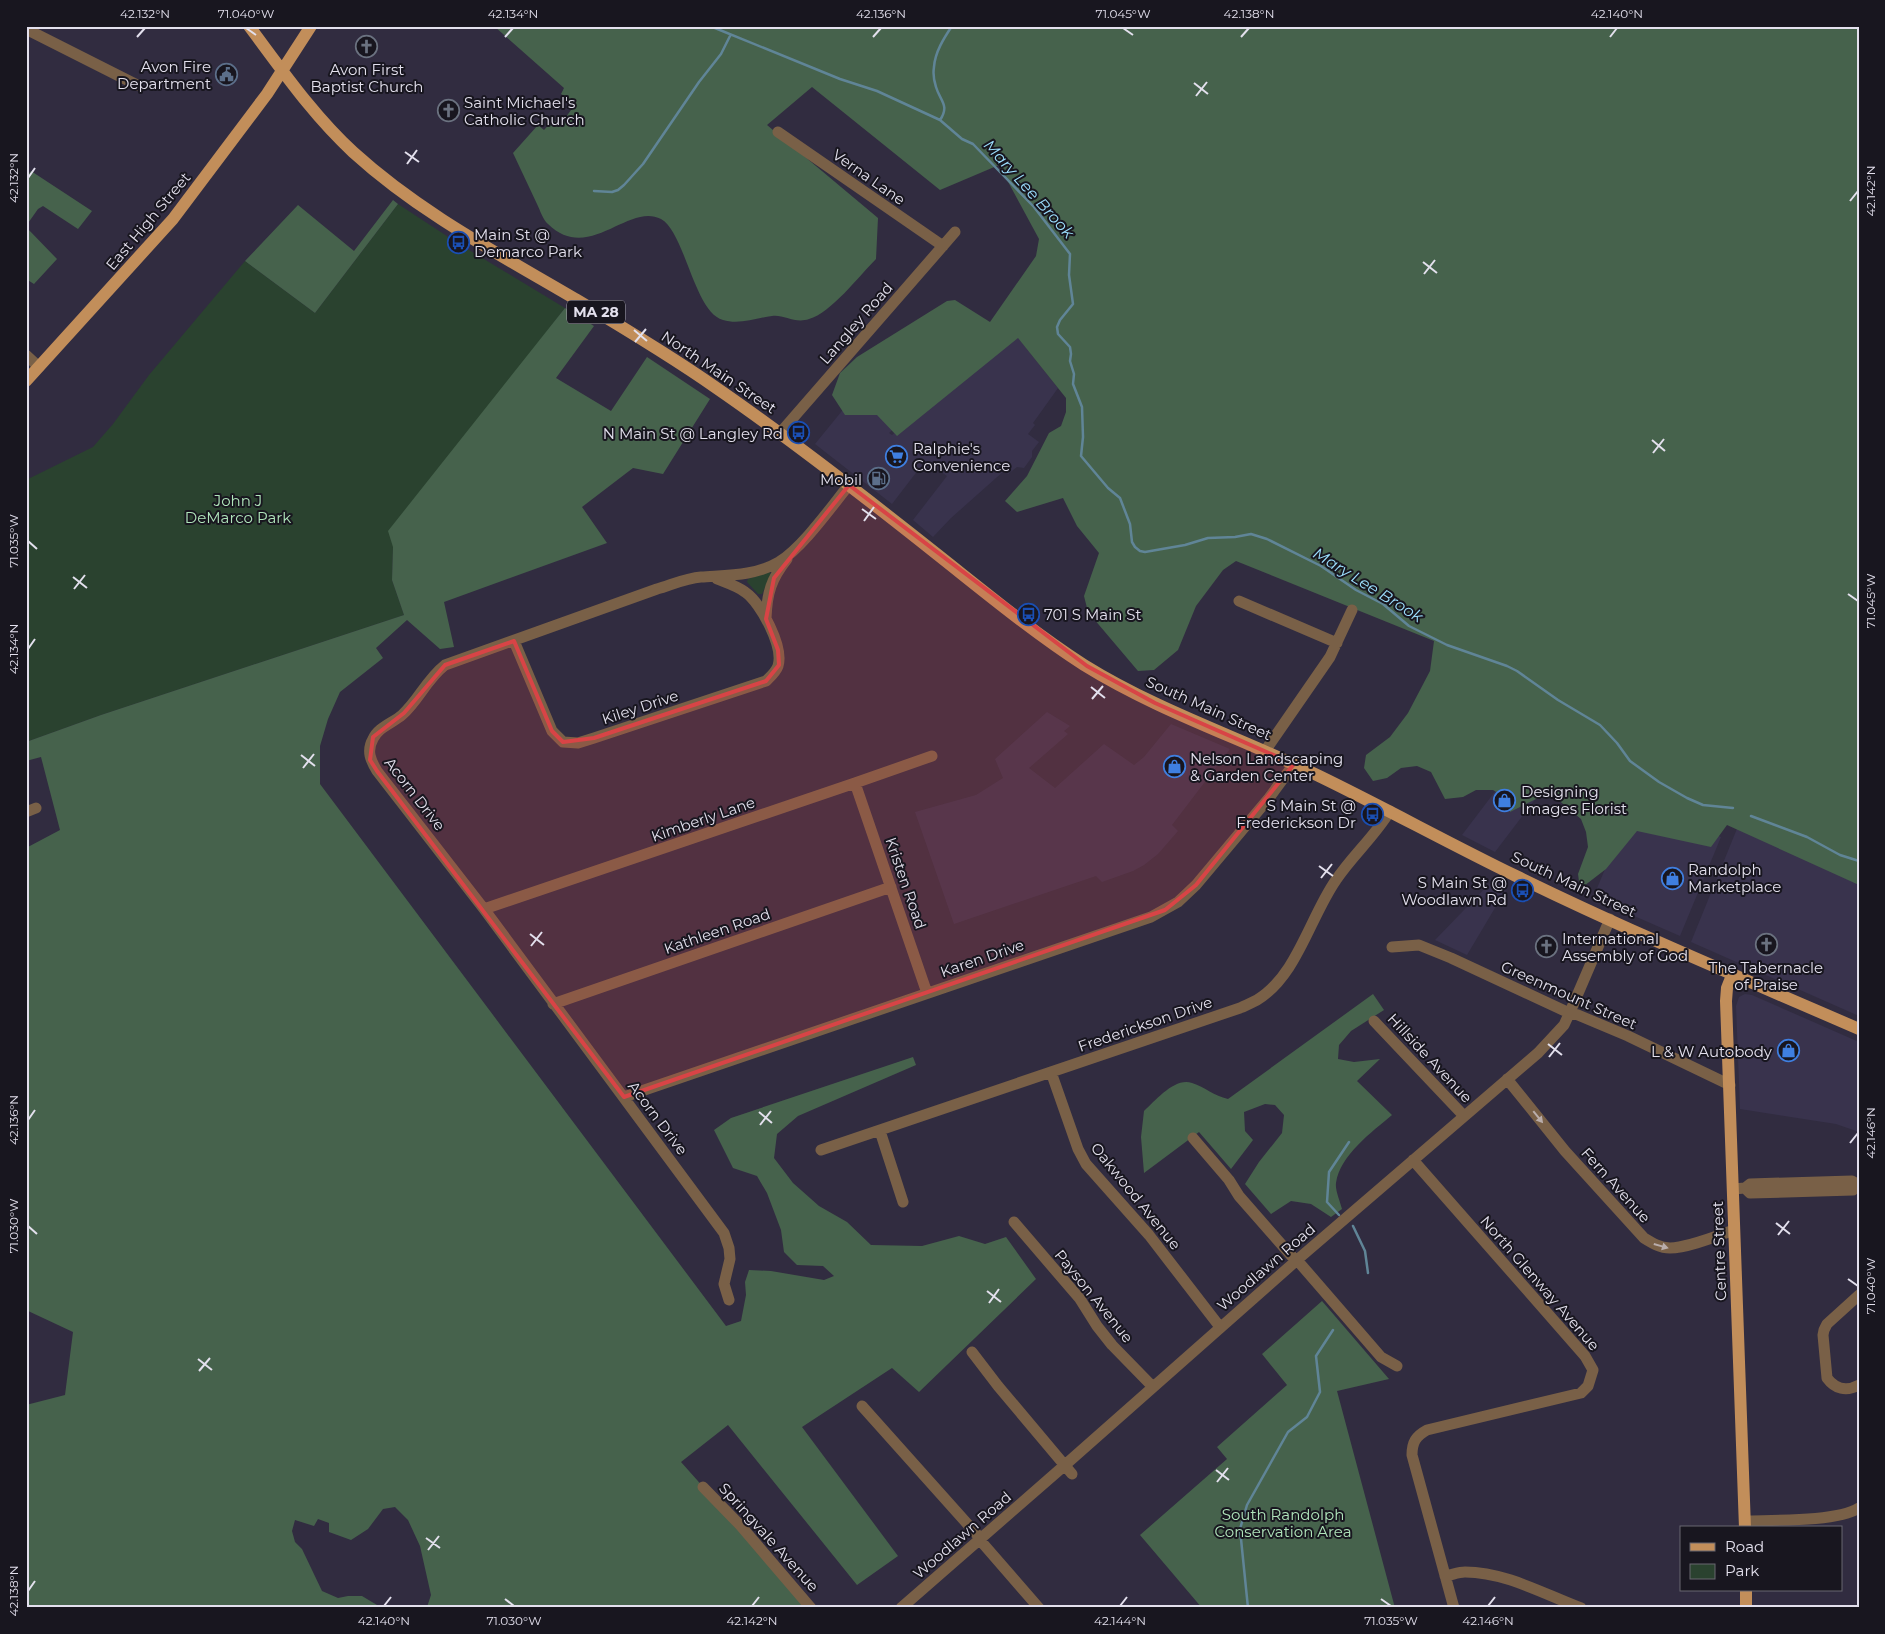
<svg xmlns="http://www.w3.org/2000/svg" width="1885" height="1634" viewBox="0 0 1885 1634" font-family="Montserrat,sans-serif">
<rect width="100%" height="100%" fill="#312c40"/>
<!-- built -->
<path fill="#39334d" d="M 1016,335 L 1058,388 L 1033,423 L 1035,425 L 1028,434 L 1039,442 L 1032,451 L 1032,457 L 1024,468 L 1017,467 L 1008,474 L 1005,470 L 951,518 L 933,537 L 913,520 L 947,476 L 925,461 L 892,504 L 815,444 L 859,390 L 903,420 L 889,433 L 892,435 Z
M 1047,712 L 1070,726 L 1064,731 L 1068,734 L 1029,768 L 1055,788 L 1104,744 L 1134,765 L 1144,757 L 1171,724 L 1230,749 L 1172,825 L 1178,831 L 1158,854 L 1144,865 L 1133,871 L 1102,882 L 1096,876 L 954,924 L 915,812 L 976,795 L 1003,778 L 995,759 Z
M 1544,727 L 1575,747 L 1495,852 L 1462,835 Z
M 1634,799 L 1721,837 L 1680,936 L 1593,898 Z
M 1745,809 L 1859,872 L 1859,1016 L 1691,942 Z
M 1494,879 L 1508,886 L 1467,955 L 1435,940 Z
M 1745,994 L 1752,995 L 1859,1042 L 1859,1132 L 1836,1124 L 1740,1109 L 1736,1006 L 1739,997 Z"/>
<!-- green -->
<path fill="#2a422f" d="M 398,204 L 459,244 L 565,308 L 495,400 L 393,547 L 392,580 L 404,615 L 101,715 L 26,742 L 26,480 L 93,447 L 113,424 L 149,375 L 245,261 L 315,313 Z
M 769,572 L 771,574 L 762,594 L 758,594 L 747,582 L 748,579 Z"/>
<!-- forest -->
<path fill="#46624c" d="M 494,26 L 1859,26 L 1859,885 L 1727,825 L 1711,847 L 1637,831 L 1606,869 L 1580,889 L 1578,874 L 1588,847 L 1586,832 L 1581,819 L 1556,798 L 1540,797 L 1510,812 L 1506,798 L 1493,790 L 1476,790 L 1463,797 L 1445,799 L 1431,772 L 1417,766 L 1401,768 L 1387,778 L 1373,781 L 1364,768 L 1366,755 L 1390,737 L 1408,713 L 1430,671 L 1434,641 L 1236,561 L 1223,570 L 1196,606 L 1178,650 L 1154,670 L 1138,671 L 1088,612 L 1084,596 L 1099,553 L 1077,526 L 1063,498 L 1017,512 L 1005,501 L 1027,476 L 1049,433 L 1061,426 L 1066,412 L 1066,398 L 1018,338 L 897,436 L 877,415 L 845,415 L 832,395 L 840,373 L 857,357 L 947,301 L 955,300 L 990,322 L 1036,256 L 1039,239 L 999,165 L 940,190 L 812,87 L 767,125 L 878,218 L 876,259 C 859,276 831,313 809,319 C 795,324 783,314 772,316 C 756,318 739,325 723,320 C 694,312 685,232 661,219 C 628,202 589,264 548,224 C 543,220 540,210 537,204 C 529,187 521,170 513,153 L 538,125 L 544,130 L 553,120 L 561,124 L 576,103 L 561,94 L 564,88 Z
M 31,171 L 92,211 L 78,229 L 43,206 L 38,209 L 26,226 L 26,177 Z
M 393,200 L 398,204 L 315,313 L 245,261 L 298,205 L 354,251 Z
M 26,227 L 57,259 L 34,284 L 26,279 Z
M 565,308 L 594,326 L 556,378 L 611,411 L 647,357 L 710,399 L 663,474 L 633,468 L 582,507 L 607,543 L 444,602 L 454,647 L 440,649 L 407,620 L 376,648 L 383,658 L 340,692 L 328,719 L 320,746 L 320,784 L 726,1326 L 741,1321 L 746,1295 L 745,1282 L 749,1270 L 771,1271 L 824,1280 L 834,1276 L 823,1266 L 797,1265 L 784,1252 L 781,1230 L 767,1193 L 757,1176 L 733,1168 L 714,1130 L 731,1118 L 913,1057 L 916,1065 L 798,1116 L 777,1134 L 774,1158 L 793,1183 L 819,1206 L 847,1222 L 871,1245 L 922,1246 L 959,1236 L 985,1244 L 1006,1237 L 1036,1279 L 919,1392 L 892,1368 L 802,1427 L 898,1556 L 857,1585 L 728,1425 L 681,1462 L 811,1608 L 424,1608 L 427,1607 L 431,1595 L 420,1546 L 408,1520 L 395,1507 L 383,1509 L 368,1529 L 351,1540 L 329,1532 L 329,1523 L 318,1519 L 314,1526 L 295,1520 L 292,1531 L 295,1542 L 302,1549 L 322,1591 L 338,1598 L 348,1596 L 362,1596 L 382,1608 L 26,1608 L 26,1499 L 28,1499 L 26,1405 L 65,1395 L 73,1332 L 26,1310 L 26,848 L 60,830 L 41,757 L 26,761 L 26,742 L 101,715 L 404,615 L 392,580 L 393,547 L 388,531 Z
M 1373,994 L 1384,1010 L 1351,1031 L 1339,1045 L 1338,1059 L 1354,1062 L 1380,1059 L 1357,1081 L 1392,1115 C 1372,1132 1340,1155 1336,1183 C 1335,1190 1340,1201 1342,1209 L 1331,1217 L 1311,1204 L 1291,1201 L 1271,1214 L 1245,1184 L 1259,1162 L 1282,1133 L 1284,1115 L 1275,1105 L 1265,1104 L 1244,1112 L 1245,1131 L 1253,1140 L 1231,1169 L 1199,1132 L 1144,1173 L 1141,1137 L 1144,1111 C 1156,1100 1175,1077 1192,1083 C 1205,1087 1214,1096 1228,1099 Z
M 1322,1301 L 1389,1379 L 1337,1391 L 1395,1608 L 1202,1608 L 1140,1535 L 1227,1459 L 1217,1447 L 1287,1385 L 1262,1354 Z"/>
<g fill="none" stroke-linecap="round" stroke-linejoin="round">
<!-- stream -->
<path stroke="#608597" stroke-width="2.5" d="M 585,26 L 587,26
M 710,26 L 840,79 L 877,91 L 940,120 L 962,139 L 973,144 L 1034,207 L 1070,254 L 1069,275 L 1073,304 L 1060,320 L 1057,327 L 1058,334 L 1070,347 L 1071,354 L 1070,361 L 1074,374 L 1073,384 L 1082,407 L 1083,437 L 1081,456 L 1108,488 L 1120,498 L 1130,524 L 1132,542 L 1135,547 L 1140,551 L 1145,552 L 1185,545 L 1208,538 L 1235,537 L 1251,534 L 1267,539 L 1321,566 L 1356,590 L 1383,604 L 1409,626 L 1447,645 L 1507,666 L 1517,671 L 1558,700 L 1600,725 L 1617,743 L 1630,761 L 1659,782 L 1687,798 L 1703,805 L 1733,808
M 940,120 C 950,105 940,101 936,87 C 934,81 933,73 934,67 C 935,52 944,38 952,26
M 594,191 L 612,192 L 618,190 L 624,185 L 643,164 L 699,82 L 721,54 L 730,36
M 1751,816 L 1807,837 L 1840,855 L 1859,861
M 1339,1215 L 1327,1202 L 1329,1172 L 1349,1142
M 1353,1226 L 1365,1251 L 1368,1273
M 1248,1608 L 1240,1529 L 1247,1505 L 1288,1432 L 1307,1417 L 1320,1392 L 1316,1356 L 1333,1330"/>
<!-- minor -->
<path stroke="#796047" stroke-width="11" d="M 26,29 L 137,85
M 778,132 L 943,246
M 26,355 L 39,367
M 780,433 L 955,232
M 1239,601 L 1337,643
M 766,618 C 767,593 771,579 787,559
M 514,641 L 552,731 L 563,742 L 578,743 L 594,738 L 766,681 C 770,677 776,672 778,666 C 784,647 761,603 745,592 C 737,586 727,583 717,579
M 1265,751 L 1330,657 L 1352,610
M 855,783 L 927,993
M 26,812 L 36,808
M 484,909 L 855,783 L 932,756
M 1392,947 L 1419,945 L 1451,958 L 1565,1011 L 1578,1015 L 1628,1036 L 1730,1085
M 553,1004 L 891,887
M 1374,1021 L 1464,1116
M 1051,1072 L 1078,1149 L 1086,1164 L 1149,1235 L 1220,1327
M 1507,1079 L 1565,1151 L 1644,1238 C 1652,1243 1660,1248 1670,1248 C 1687,1248 1717,1236 1734,1230
M 624,1097 L 1151,917 L 1178,902 L 1196,885 L 1269,798 L 1294,764
M 880,1131 L 903,1202
M 1193,1138 L 1229,1180 L 1239,1196 L 1296,1261
M 821,1150 L 1240,1008 C 1245,1006 1251,1003 1257,1000 C 1297,976 1310,917 1336,880 C 1352,856 1375,836 1390,811
M 1413,1160 L 1585,1356 L 1593,1370 L 1588,1386 L 1581,1393 L 1427,1430 C 1416,1436 1412,1442 1412,1455 L 1454,1608
M 1745,1188 L 1750,1193 L 1853,1190 L 1858,1185
M 1733,1189 L 1745,1188 L 1750,1184 L 1852,1181 L 1859,1185
M 1014,1222 L 1080,1299 L 1097,1326 L 1112,1345 L 1153,1387
M 1297,1260 L 1381,1357 L 1397,1366
M 1859,1295 L 1827,1324 L 1824,1330 L 1823,1335 L 1827,1378 C 1835,1389 1846,1392 1859,1385
M 729,1300 L 724,1284 L 730,1259 L 729,1248 L 724,1233 L 484,909 L 377,771 C 371,761 366,751 373,739 C 378,727 393,723 402,715 C 419,700 426,680 445,665 L 657,589 C 671,585 686,578 701,577 C 728,575 755,576 779,562 C 803,547 831,507 849,485
M 972,1352 L 998,1386 L 1072,1474
M 862,1406 L 980,1538
M 703,1487 L 740,1525 L 811,1608
M 1745,1521 C 1774,1520 1836,1522 1859,1508
M 979,1539 L 1039,1608
M 1445,1576 C 1452,1575 1458,1572 1465,1572 C 1505,1572 1544,1594 1581,1608
M 901,1608 L 1065,1465 L 1297,1260 L 1538,1053 L 1564,1025 L 1570,1012 L 1610,919"/>
<!-- major -->
<path stroke="#c28e5a" stroke-width="12" d="M 249,26 C 282,70 312,114 353,152 C 420,213 499,254 577,300 C 624,328 671,356 715,387 C 792,440 865,497 938,555 C 986,593 1033,632 1084,665 C 1158,711 1241,738 1319,776 C 1385,808 1450,844 1516,876 C 1628,931 1744,979 1859,1029
M 26,381 L 173,219 L 267,94 L 311,26
M 1733,973 L 1727,988 L 1726,1001 L 1745,1528
M 1746,1590 L 1746,1608"/>
</g>
<!-- one-way arrows -->
<defs><path id="oneway-solid" d="M-6-.8H1V-3.2L6.5 0L1 3.2V.8H-6Z" transform="scale(1.25)"/></defs>
<g fill="#b9adab">
<use href="#oneway-solid" transform="translate(1538 1117) rotate(51)"/>
<use href="#oneway-solid" transform="translate(1661 1246) rotate(16)"/>
</g>
<!-- marked area -->
<path fill="#d84446" fill-opacity="0.2" stroke="#d84446" stroke-width="4" stroke-linejoin="round" d="M 849,485 L 1087,666 L 1155,703 L 1294,764 L 1196,885 L 1165,910 L 624,1097 L 377,771 L 370,760 L 373,737 L 404,713 L 445,665 L 514,641 L 552,731 L 563,742 L 594,738 L 766,681 L 779,665 L 778,650 L 766,619 L 774,578 Z"/>
<!-- ticks -->
<path fill="none" stroke="#e3e0ed" stroke-width="2" d="M 246,28 L 256,35M 1123,28 L 1133,35M 137,37 L 145,28M 505,37 L 513,28M 873,37 L 881,28M 1241,37 L 1249,28M 1610,37 L 1617,28M 1194,83 L 1208,94M 1196,96 L 1207,82M 405,152 L 419,162M 407,164 L 417,150M 28,178 L 35,168M 1850,201 L 1858,191M 1423,262 L 1437,273M 1424,274 L 1435,260M 634,330 L 647,341M 635,342 L 646,329M 1652,440 L 1665,451M 1653,453 L 1664,439M 862,509 L 876,519M 864,521 L 874,507M 28,541 L 37,549M 73,577 L 87,588M 74,589 L 85,575M 1848,594 L 1858,601M 28,649 L 35,639M 1091,687 L 1105,698M 1092,699 L 1103,686M 301,755 L 315,766M 303,768 L 314,754M 1319,866 L 1333,876M 1321,878 L 1332,864M 530,934 L 544,945M 531,946 L 542,932M 1548,1044 L 1562,1055M 1549,1057 L 1560,1043M 759,1112 L 772,1123M 28,1120 L 35,1110M 760,1125 L 771,1111M 1850,1143 L 1858,1133M 1776,1223 L 1790,1234M 28,1226 L 37,1234M 1778,1235 L 1789,1221M 1848,1279 L 1858,1286M 987,1291 L 1001,1302M 989,1303 L 999,1289M 198,1359 L 212,1370M 199,1371 L 210,1358M 1216,1470 L 1229,1480M 1217,1482 L 1228,1468M 426,1538 L 440,1548M 428,1550 L 439,1536M 28,1591 L 35,1581M 505,1599 L 514,1606M 1381,1599 L 1391,1606M 384,1606 L 391,1597M 752,1606 L 759,1597M 1120,1606 L 1127,1597M 1488,1606 L 1495,1597"/>
<!-- icons -->
<defs>
<symbol id="church-ring" viewBox="-11 -11 22 22"><circle r="9.5" fill="#18161f" stroke="#6b7280" stroke-width="1.5"/><path d="M-1.2-6h2.4v3.5h3.3v2.4h-3.3V6h-2.4V-.1h-3.3v-2.4h3.3Z" fill="#6b7280"/></symbol>
<symbol id="civic-ring" viewBox="-11 -11 22 22"><circle r="9.5" fill="#18161f" stroke="#5c6f8a" stroke-width="1.5"/><path d="M-.6-6.5H3V-4.5H.6V-3L4-1V1h2V6H-6V1h2V-1L-.6-3ZM-1.2 2.5V6h2.4V2.5Z" fill="#5c6f8a"/></symbol>
<symbol id="bus-ring" viewBox="-11 -11 22 22"><circle r="9.5" fill="#18161f" stroke="#1a4fb4" stroke-width="1.5"/><path d="M-5-6H5V4H4V6H2V4H-2V6H-4V4H-5ZM-3.5-4V0h7V-4ZM-3.5 1.2v1.5H-2V1.2ZM2 1.2v1.5H3.5V1.2Z" fill="#1a4fb4"/></symbol>
<symbol id="supermarket-ring" viewBox="-11 -11 22 22"><circle r="9.5" fill="#18161f" stroke="#3f7fe0" stroke-width="1.5"/><path d="M-6-5.5h2.5l.6 2H6L4.5 2H-2.5L-4.4-4H-6ZM-1.5 3.2a1.3 1.3 0 1 0 .1 0ZM3 3.2a1.3 1.3 0 1 0 .1 0Z" fill="#3f7fe0"/></symbol>
<symbol id="fuel-ring" viewBox="-11 -11 22 22"><circle r="9.5" fill="#18161f" stroke="#5c6f8a" stroke-width="1.5"/><path d="M-5.5-6h7V0h2V4h1.3V-2.5L3-4.5l.8-.8L6-3V5H2.5V1h-1V6h-7ZM-4.2-4.7v3.2H.2V-4.7Z" fill="#5c6f8a"/></symbol>
<symbol id="shop-ring" viewBox="-11 -11 22 22"><circle r="9.5" fill="#18161f" stroke="#3f7fe0" stroke-width="1.5"/><path d="M-5-2.5h2.3a2.7 3.5 0 0 1 5.4 0H5L5.5 6h-11ZM-1.5-2.5h3a1.5 2.3 0 0 0-3 0Z" fill="#3f7fe0"/></symbol>
</defs>
<g fill-rule="evenodd">
<use href="#church-ring" x="354" y="34" width="25" height="25"/>
<use href="#civic-ring" x="214" y="62" width="25" height="25"/>
<use href="#church-ring" x="436" y="98" width="25" height="25"/>
<use href="#bus-ring" x="446" y="230" width="25" height="25"/>
<use href="#bus-ring" x="786" y="420" width="25" height="25"/>
<use href="#supermarket-ring" x="884" y="444" width="25" height="25"/>
<use href="#fuel-ring" x="866" y="466" width="25" height="25"/>
<use href="#bus-ring" x="1016" y="602" width="25" height="25"/>
<use href="#shop-ring" x="1162" y="754" width="25" height="25"/>
<use href="#shop-ring" x="1492" y="788" width="25" height="25"/>
<use href="#bus-ring" x="1360" y="802" width="25" height="25"/>
<use href="#shop-ring" x="1660" y="866" width="25" height="25"/>
<use href="#bus-ring" x="1510" y="878" width="25" height="25"/>
<use href="#church-ring" x="1754" y="932" width="25" height="25"/>
<use href="#church-ring" x="1534" y="934" width="25" height="25"/>
<use href="#shop-ring" x="1776" y="1038" width="25" height="25"/>
</g>
<g text-anchor="middle" dominant-baseline="central" stroke-width="4" stroke-linejoin="round" paint-order="stroke">
<!-- shield labels -->
<rect fill="#18161f" stroke="#a6a3af" stroke-width="1" x="567" y="300.5" width="58" height="23" rx="4"/>
<g font-size="14" font-weight="bold" fill="#e3e0ed">
<text x="596" y="312">MA 28</text>
</g>
<!-- poi labels -->
<g font-size="15" fill="#e3e0ed" stroke="#18161f" text-anchor="start">
<text x="211" y="66" text-anchor="end">Avon Fire<tspan x="211" dy="17">Department</tspan></text>
<text x="367" y="69" text-anchor="middle">Avon First<tspan x="367" dy="17">Baptist Church</tspan></text>
<text x="464" y="102">Saint Michael's<tspan x="464" dy="17">Catholic Church</tspan></text>
<text x="474" y="234">Main St @<tspan x="474" dy="17">Demarco Park</tspan></text>
<text x="783" y="433" text-anchor="end">N Main St @ Langley Rd</text>
<text x="913" y="448">Ralphie's<tspan x="913" dy="17">Convenience</tspan></text>
<text x="862" y="479" text-anchor="end">Mobil</text>
<text x="1044" y="614">701 S Main St</text>
<text x="1190" y="758">Nelson Landscaping<tspan x="1190" dy="17">&amp; Garden Center</tspan></text>
<text x="1521" y="791">Designing<tspan x="1521" dy="17">Images Florist</tspan></text>
<text x="1356" y="805" text-anchor="end">S Main St @<tspan x="1356" dy="17">Frederickson Dr</tspan></text>
<text x="1688" y="869">Randolph<tspan x="1688" dy="17">Marketplace</tspan></text>
<text x="1507" y="882" text-anchor="end">S Main St @<tspan x="1507" dy="17">Woodlawn Rd</tspan></text>
<text x="1562" y="938">International<tspan x="1562" dy="17">Assembly of God</tspan></text>
<text x="1766" y="967" text-anchor="middle">The Tabernacle<tspan x="1766" dy="17">of Praise</tspan></text>
<text x="1772" y="1051" text-anchor="end">L &amp; W Autobody</text>
</g>
<!-- street labels -->
<g font-size="15" fill="#e3e0ed" stroke="#18161f">
<text transform="translate(869 177) rotate(35)">Verna Lane</text>
<text transform="translate(148 221) rotate(-50)">East High Street</text>
<text transform="translate(856 323) rotate(-49)">Langley Road</text>
<text transform="translate(719 372) rotate(34)">North Main Street</text>
<text transform="translate(640 707) rotate(-18)">Kiley Drive</text>
<text transform="translate(1209 708) rotate(24)">South Main Street</text>
<text transform="translate(415 794) rotate(52)">Acorn Drive</text>
<text transform="translate(703 819) rotate(-19)">Kimberly Lane</text>
<text transform="translate(906 883) rotate(71)">Kristen Road</text>
<text transform="translate(1574 884) rotate(25)">South Main Street</text>
<text transform="translate(717 931) rotate(-19)">Kathleen Road</text>
<text transform="translate(982 958) rotate(-19)">Karen Drive</text>
<text transform="translate(1569 995) rotate(24)">Greenmount Street</text>
<text transform="translate(1145 1024) rotate(-19)">Frederickson Drive</text>
<text transform="translate(1430 1058) rotate(47)">Hillside Avenue</text>
<text transform="translate(658 1118) rotate(53)">Acorn Drive</text>
<text transform="translate(1616 1185) rotate(48)">Fern Avenue</text>
<text transform="translate(1136 1196) rotate(51)">Oakwood Avenue</text>
<text transform="translate(1719 1251) rotate(-92)">Centre Street</text>
<text transform="translate(1266 1267) rotate(-41)">Woodlawn Road</text>
<text transform="translate(1540 1283) rotate(49)">North Glenway Avenue</text>
<text transform="translate(1094 1296) rotate(51)">Payson Avenue</text>
<text transform="translate(962 1535) rotate(-41)">Woodlawn Road</text>
<text transform="translate(769 1537) rotate(48)">Springvale Avenue</text>
</g>
<!-- park labels -->
<g font-size="15" fill="#b0e5bb" stroke="#18161f">
<text x="238" y="500">John J<tspan x="238" dy="17">DeMarco Park</tspan></text>
<text x="1283" y="1514">South Randolph<tspan x="1283" dy="17">Conservation Area</tspan></text>
</g>
<!-- water labels -->
<g font-size="16" font-style="italic" fill="#9bdefd" stroke="#18161f">
<text transform="translate(1029 189) rotate(48)">Mary Lee Brook</text>
<text transform="translate(1368 585) rotate(32)">Mary Lee Brook</text>
</g>
</g>
<!-- border -->
<rect width="1885" height="1634" fill="none" stroke="#18161f" stroke-width="55"/>
<!-- legend -->
<rect x="1680" y="1526" width="162" height="65" fill="#18161f" stroke="#696771"/>
<rect x="1690" y="1543" width="25" height="8" fill="#c28e5a" stroke="#696771"/>
<text x="1725" y="1552" font-size="15" fill="#e3e0ed">Road</text>
<rect x="1690" y="1564" width="25" height="15" fill="#2a422f" stroke="#696771"/>
<text x="1725" y="1576" font-size="15" fill="#e3e0ed">Park</text>
<rect x="28" y="28" width="1830" height="1578" fill="none" stroke="#e3e0ed" stroke-width="2"/>
<g font-size="12" text-anchor="middle" fill="#e3e0ed">
<text x="145" y="18">42.132°N</text>
<text x="246" y="18">71.040°W</text>
<text x="513" y="18">42.134°N</text>
<text x="881" y="18">42.136°N</text>
<text x="1123" y="18">71.045°W</text>
<text x="1249" y="18">42.138°N</text>
<text x="1617" y="18">42.140°N</text>
<text transform="translate(14 178) rotate(-90)" y="4">42.132°N</text>
<text transform="translate(1871 191) rotate(-90)" y="4">42.142°N</text>
<text transform="translate(14 541) rotate(-90)" y="4">71.035°W</text>
<text transform="translate(1871 601) rotate(-90)" y="4">71.045°W</text>
<text transform="translate(14 649) rotate(-90)" y="4">42.134°N</text>
<text transform="translate(14 1120) rotate(-90)" y="4">42.136°N</text>
<text transform="translate(1871 1133) rotate(-90)" y="4">42.146°N</text>
<text transform="translate(14 1226) rotate(-90)" y="4">71.030°W</text>
<text transform="translate(1871 1286) rotate(-90)" y="4">71.040°W</text>
<text transform="translate(14 1591) rotate(-90)" y="4">42.138°N</text>
<text x="384" y="1625">42.140°N</text>
<text x="514" y="1625">71.030°W</text>
<text x="752" y="1625">42.142°N</text>
<text x="1120" y="1625">42.144°N</text>
<text x="1391" y="1625">71.035°W</text>
<text x="1488" y="1625">42.146°N</text>
</g>
</svg>
